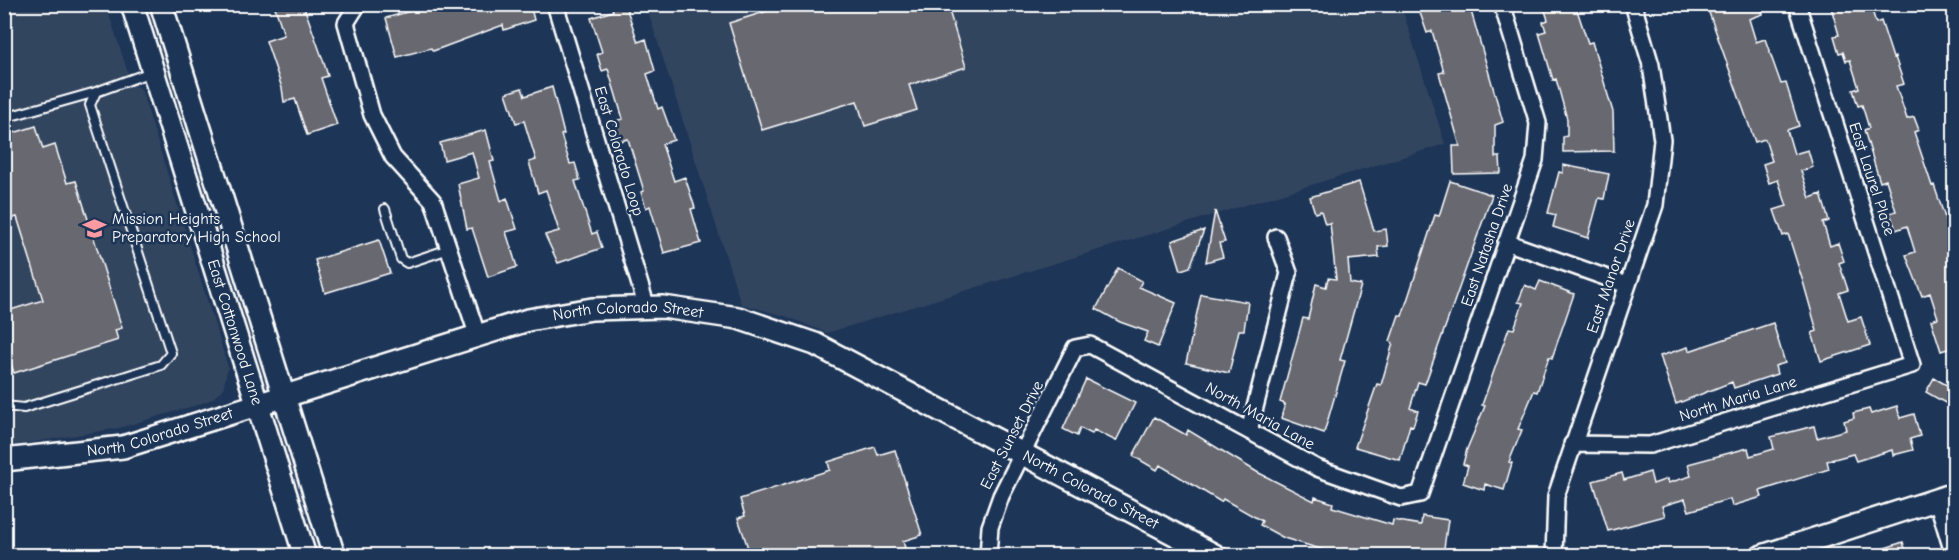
<svg xmlns="http://www.w3.org/2000/svg" width="1959" height="560" viewBox="0 0 1959 560" font-family="'Comic Neue',sans-serif">
<rect width="100%" height="100%" fill="#1d3557"/>
<filter id="ink" filterUnits="userSpaceOnUse"><feTurbulence type="fractalNoise" baseFrequency=".0167" numOctaves="2"/><feDisplacementMap in="SourceGraphic" scale="12" xChannelSelector="R" yChannelSelector="G"/><feConvolveMatrix kernelMatrix="1 2 1 2 8 2 1 2 1" color-interpolation-filters="sRGB"/></filter>
<g filter="url(#ink)">
<!-- built -->
<path fill="#33445f" d="M 21,4 L 106,5 L 131,82 L 141,89 L 228,367 L 223,389 L 212,399 L 197,405 L 119,428 L 5,447 L 4,10 Z
M 646,5 L 1401,5 L 1445,144 L 827,333 L 788,317 L 741,304 Z"/>
<!-- building -->
<path fill="#676771" stroke="#fff" stroke-width="1.5" d="M 274,4 L 303,4 L 323,60 L 328,76 L 321,78 L 337,125 L 307,135 L 295,99 L 284,102 L 282,88 L 266,41 L 284,35 Z
M 435,4 L 530,4 L 534,20 L 504,30 L 503,25 L 433,51 L 431,48 L 397,57 L 386,18 Z
M 611,4 L 625,4 L 638,42 L 646,39 L 655,71 L 647,74 L 658,109 L 662,107 L 674,140 L 662,144 L 674,181 L 685,177 L 695,208 L 691,209 L 701,243 L 664,253 L 650,206 L 646,208 L 641,192 L 644,191 L 628,139 L 620,141 L 614,121 L 623,119 L 608,69 L 602,71 L 597,54 L 602,52 L 591,18 L 613,11 Z
M 776,4 L 947,4 L 966,67 L 909,85 L 917,110 L 865,126 L 857,101 L 762,130 L 729,23 L 777,8 Z
M 1426,4 L 1469,4 L 1503,122 L 1495,125 L 1495,157 L 1500,157 L 1501,173 L 1454,174 L 1453,146 L 1460,146 L 1439,73 L 1444,72 L 1432,31 L 1427,33 L 1418,7 Z
M 1543,4 L 1575,4 L 1588,43 L 1592,42 L 1613,112 L 1614,151 L 1563,152 L 1563,137 L 1567,136 L 1567,119 L 1556,79 L 1553,80 L 1539,33 L 1546,31 L 1543,22 L 1548,20 Z
M 1706,4 L 1760,4 L 1763,14 L 1749,19 L 1756,42 L 1765,39 L 1781,84 L 1786,83 L 1799,126 L 1787,130 L 1794,154 L 1808,150 L 1813,167 L 1801,171 L 1810,198 L 1821,194 L 1829,221 L 1823,223 L 1830,246 L 1838,243 L 1844,261 L 1839,263 L 1848,290 L 1839,293 L 1848,321 L 1861,317 L 1870,345 L 1821,361 L 1812,333 L 1817,331 L 1804,285 L 1788,234 L 1783,236 L 1774,210 L 1787,206 L 1778,180 L 1769,183 L 1763,164 L 1772,161 L 1765,139 L 1755,142 Z
M 1830,4 L 1870,4 L 1876,23 L 1881,21 L 1893,58 L 1895,57 L 1904,84 L 1896,86 L 1907,119 L 1914,117 L 1919,130 L 1914,132 L 1932,186 L 1934,185 L 1948,227 L 1954,231 L 1954,347 L 1941,351 L 1931,320 L 1938,318 L 1930,293 L 1922,296 L 1906,255 L 1915,252 L 1907,226 L 1896,230 L 1890,213 L 1896,211 L 1886,180 L 1880,182 L 1875,166 L 1864,130 L 1869,128 L 1862,105 L 1858,106 L 1853,90 L 1859,88 L 1850,60 L 1846,61 L 1843,52 L 1839,53 L 1834,36 L 1839,35 Z
M 552,87 L 564,134 L 561,135 L 570,164 L 575,163 L 580,180 L 575,181 L 592,234 L 597,232 L 602,248 L 558,263 L 545,235 L 559,231 L 546,190 L 538,193 L 529,162 L 536,160 L 524,121 L 516,123 L 506,93 L 522,88 L 525,96 Z
M 36,126 L 43,149 L 55,145 L 67,183 L 76,181 L 122,328 L 115,330 L 118,340 L 14,373 L 4,343 L 4,312 L 43,300 L 17,217 L 9,219 L 4,203 L 4,136 Z
M 486,130 L 494,161 L 490,162 L 501,201 L 507,198 L 517,229 L 506,232 L 517,267 L 488,277 L 472,228 L 467,229 L 458,184 L 479,178 L 472,152 L 444,160 L 440,143 Z
M 1563,165 L 1609,174 L 1604,199 L 1599,198 L 1588,238 L 1553,227 L 1556,215 L 1548,213 L 1559,172 L 1563,173 Z
M 1450,181 L 1492,195 L 1425,384 L 1418,382 L 1410,408 L 1418,411 L 1413,426 L 1410,425 L 1400,460 L 1355,447 L 1377,384 L 1381,385 L 1393,343 L 1390,341 L 1399,315 L 1402,316 L 1435,215 L 1439,216 Z
M 1359,182 L 1374,231 L 1386,229 L 1388,246 L 1378,247 L 1379,257 L 1348,260 L 1350,283 L 1361,285 L 1340,360 L 1345,361 L 1324,433 L 1281,418 L 1285,404 L 1280,402 L 1303,318 L 1308,319 L 1316,284 L 1326,287 L 1328,278 L 1336,279 L 1330,223 L 1325,224 L 1321,211 L 1315,213 L 1310,197 Z
M 1215,211 L 1225,242 L 1219,243 L 1223,257 L 1206,262 Z
M 1204,230 L 1190,267 L 1181,270 L 1172,241 Z
M 379,240 L 390,273 L 325,293 L 315,260 Z
M 1118,268 L 1142,281 L 1139,287 L 1176,303 L 1158,347 L 1144,341 L 1148,332 L 1120,322 L 1096,309 Z
M 1540,281 L 1574,294 L 1552,358 L 1549,357 L 1537,392 L 1534,391 L 1518,429 L 1522,430 L 1509,462 L 1512,463 L 1504,490 L 1485,484 L 1484,490 L 1463,483 L 1468,466 L 1463,464 L 1467,449 L 1485,406 L 1482,405 L 1509,328 L 1514,329 L 1523,303 L 1518,302 L 1525,285 L 1536,290 Z
M 1201,294 L 1248,302 L 1244,330 L 1239,330 L 1229,373 L 1186,363 Z
M 1773,323 L 1785,363 L 1775,366 L 1777,374 L 1734,388 L 1732,382 L 1676,404 L 1660,356 L 1688,347 L 1689,351 Z
M 1934,378 L 1954,389 L 1954,408 L 1926,392 Z
M 1086,379 L 1135,403 L 1116,441 L 1094,430 L 1092,434 L 1080,428 L 1077,436 L 1063,429 Z
M 1897,406 L 1900,418 L 1914,414 L 1920,436 L 1910,439 L 1913,450 L 1893,455 L 1892,450 L 1856,461 L 1853,454 L 1827,461 L 1829,469 L 1760,491 L 1762,497 L 1732,506 L 1730,499 L 1689,511 L 1685,499 L 1662,506 L 1665,516 L 1608,531 L 1593,481 L 1622,473 L 1624,480 L 1650,472 L 1653,484 L 1667,479 L 1668,483 L 1691,476 L 1688,464 L 1748,448 L 1750,456 L 1774,449 L 1771,437 L 1814,426 L 1817,438 L 1846,430 L 1844,421 L 1854,418 L 1853,413 L 1869,409 L 1871,414 Z
M 1154,417 L 1186,435 L 1188,430 L 1257,472 L 1314,501 L 1315,497 L 1333,503 L 1332,507 L 1392,525 L 1393,520 L 1421,525 L 1422,516 L 1448,520 L 1443,555 L 1340,555 L 1284,538 L 1260,525 L 1262,521 L 1223,499 L 1221,502 L 1160,465 L 1157,470 L 1133,456 Z
M 875,447 L 878,455 L 895,450 L 922,535 L 903,541 L 905,548 L 882,555 L 759,555 L 757,548 L 749,551 L 738,518 L 745,516 L 740,499 L 830,470 L 828,462 Z
M 1903,542 L 1907,555 L 1870,555 L 1870,553 Z"/>
<g fill="none" stroke-linecap="round" stroke-linejoin="round">
<defs>
<path id="lane" d="M 4,118 L 96,92
M 385,209 L 401,259 L 407,263 L 449,249
M 4,406 L 24,408 L 161,365 L 171,353 L 90,105 L 96,92 L 151,72"/>
<path id="street" d="M 358,4 L 346,23 L 372,115 L 393,157 L 433,201 L 477,334
M 555,4 L 647,308
M 1506,242 L 1627,285
M 1249,431 L 1289,273 L 1276,237
M 1572,444 L 1650,445 L 1912,365 L 1797,4
M 1937,500 L 1954,556
M 988,556 L 990,527 L 1001,496 L 1075,348 L 1090,345 L 1317,468 L 1401,498 L 1420,494 L 1535,160 L 1538,123 L 1502,4
M 1554,556 L 1556,496 L 1655,205 L 1662,140 L 1651,65 L 1633,4"/>
<g id="secondary">
<path id="s1" d="M 132,4 L 305,556"/>
<path d="M 161,4 L 334,556"/>
<path id="s2" d="M 4,460 L 123,447 L 528,320 L 592,309 L 663,307 L 738,318 L 815,344 L 1216,556"/>
<path d="M 1762,556 L 1954,494"/>
</g>
</defs>
<!-- lane casing -->
<use href="#lane" stroke="#fff" stroke-width="12"/>
<!-- street casing -->
<use href="#street" stroke="#fff" stroke-width="20"/>
<!-- secondary casing -->
<use href="#secondary" stroke="#fff" stroke-width="26"/>
<!-- lane -->
<use href="#lane" stroke="#1d3557" stroke-width="8"/>
<!-- street -->
<use href="#street" stroke="#1d3557" stroke-width="15"/>
<!-- secondary -->
<use href="#secondary" stroke="#1d3557" stroke-width="21"/>
</g>
</g>
<!-- icons -->
<defs>
<symbol id="school-bare" viewBox="-9 -9 18 18"><path d="M0-5L7-2L0 1L-7-2ZM-4 1L0 2.5L4 1V4Q0 6-4 4Z" fill="#ff9aa2" stroke="#1d3557" stroke-width="2.5" paint-order="stroke"/></symbol>
</defs>
<g fill-rule="evenodd">
<use href="#school-bare" x="78" y="212" width="33" height="33"/>
</g>
<g text-anchor="middle" dominant-baseline="central" stroke-width="5" stroke-linejoin="round" paint-order="stroke">
<!-- street labels -->
<g font-size="16" fill="#fff" stroke="#1d3557">
<text transform="translate(619 151) rotate(73)">East Colorado Loop</text>
<text transform="translate(1872 179) rotate(72)">East Laurel Place</text>
<text transform="translate(1487 245) rotate(-71)">East Natasha Drive</text>
<text transform="translate(1611 276) rotate(-71)">East Manor Drive</text>
<text stroke="none"><textPath href="#s2" startOffset="645">North Colorado Street</textPath></text>
<text stroke="none"><textPath href="#s1" startOffset="344">East Cottonwood Lane</textPath></text>
<text transform="translate(1738 399) rotate(-17)">North Maria Lane</text>
<text transform="translate(1260 416) rotate(29)">North Maria Lane</text>
<text stroke="none"><textPath href="#s2" startOffset="159">North Colorado Street</textPath></text>
<text transform="translate(1012 435) rotate(-63)">East Sunset Drive</text>
<text stroke="none"><textPath href="#s2" startOffset="1149">North Colorado Street</textPath></text>
</g>
<!-- poi labels -->
<g font-size="16" fill="#fff" stroke="#1d3557" text-anchor="start">
<text x="112" y="219">Mission Heights<tspan x="112" dy="18">Preparatory High School</tspan></text>
</g>
</g>
<!-- margin -->
<rect width="1959" height="560" fill="none" stroke="#1d3557" stroke-width="24"/>
<rect x="12" y="12" width="1935" height="536" fill="none" stroke="#fff" stroke-width="2" filter="url(#ink)"/>
</svg>
